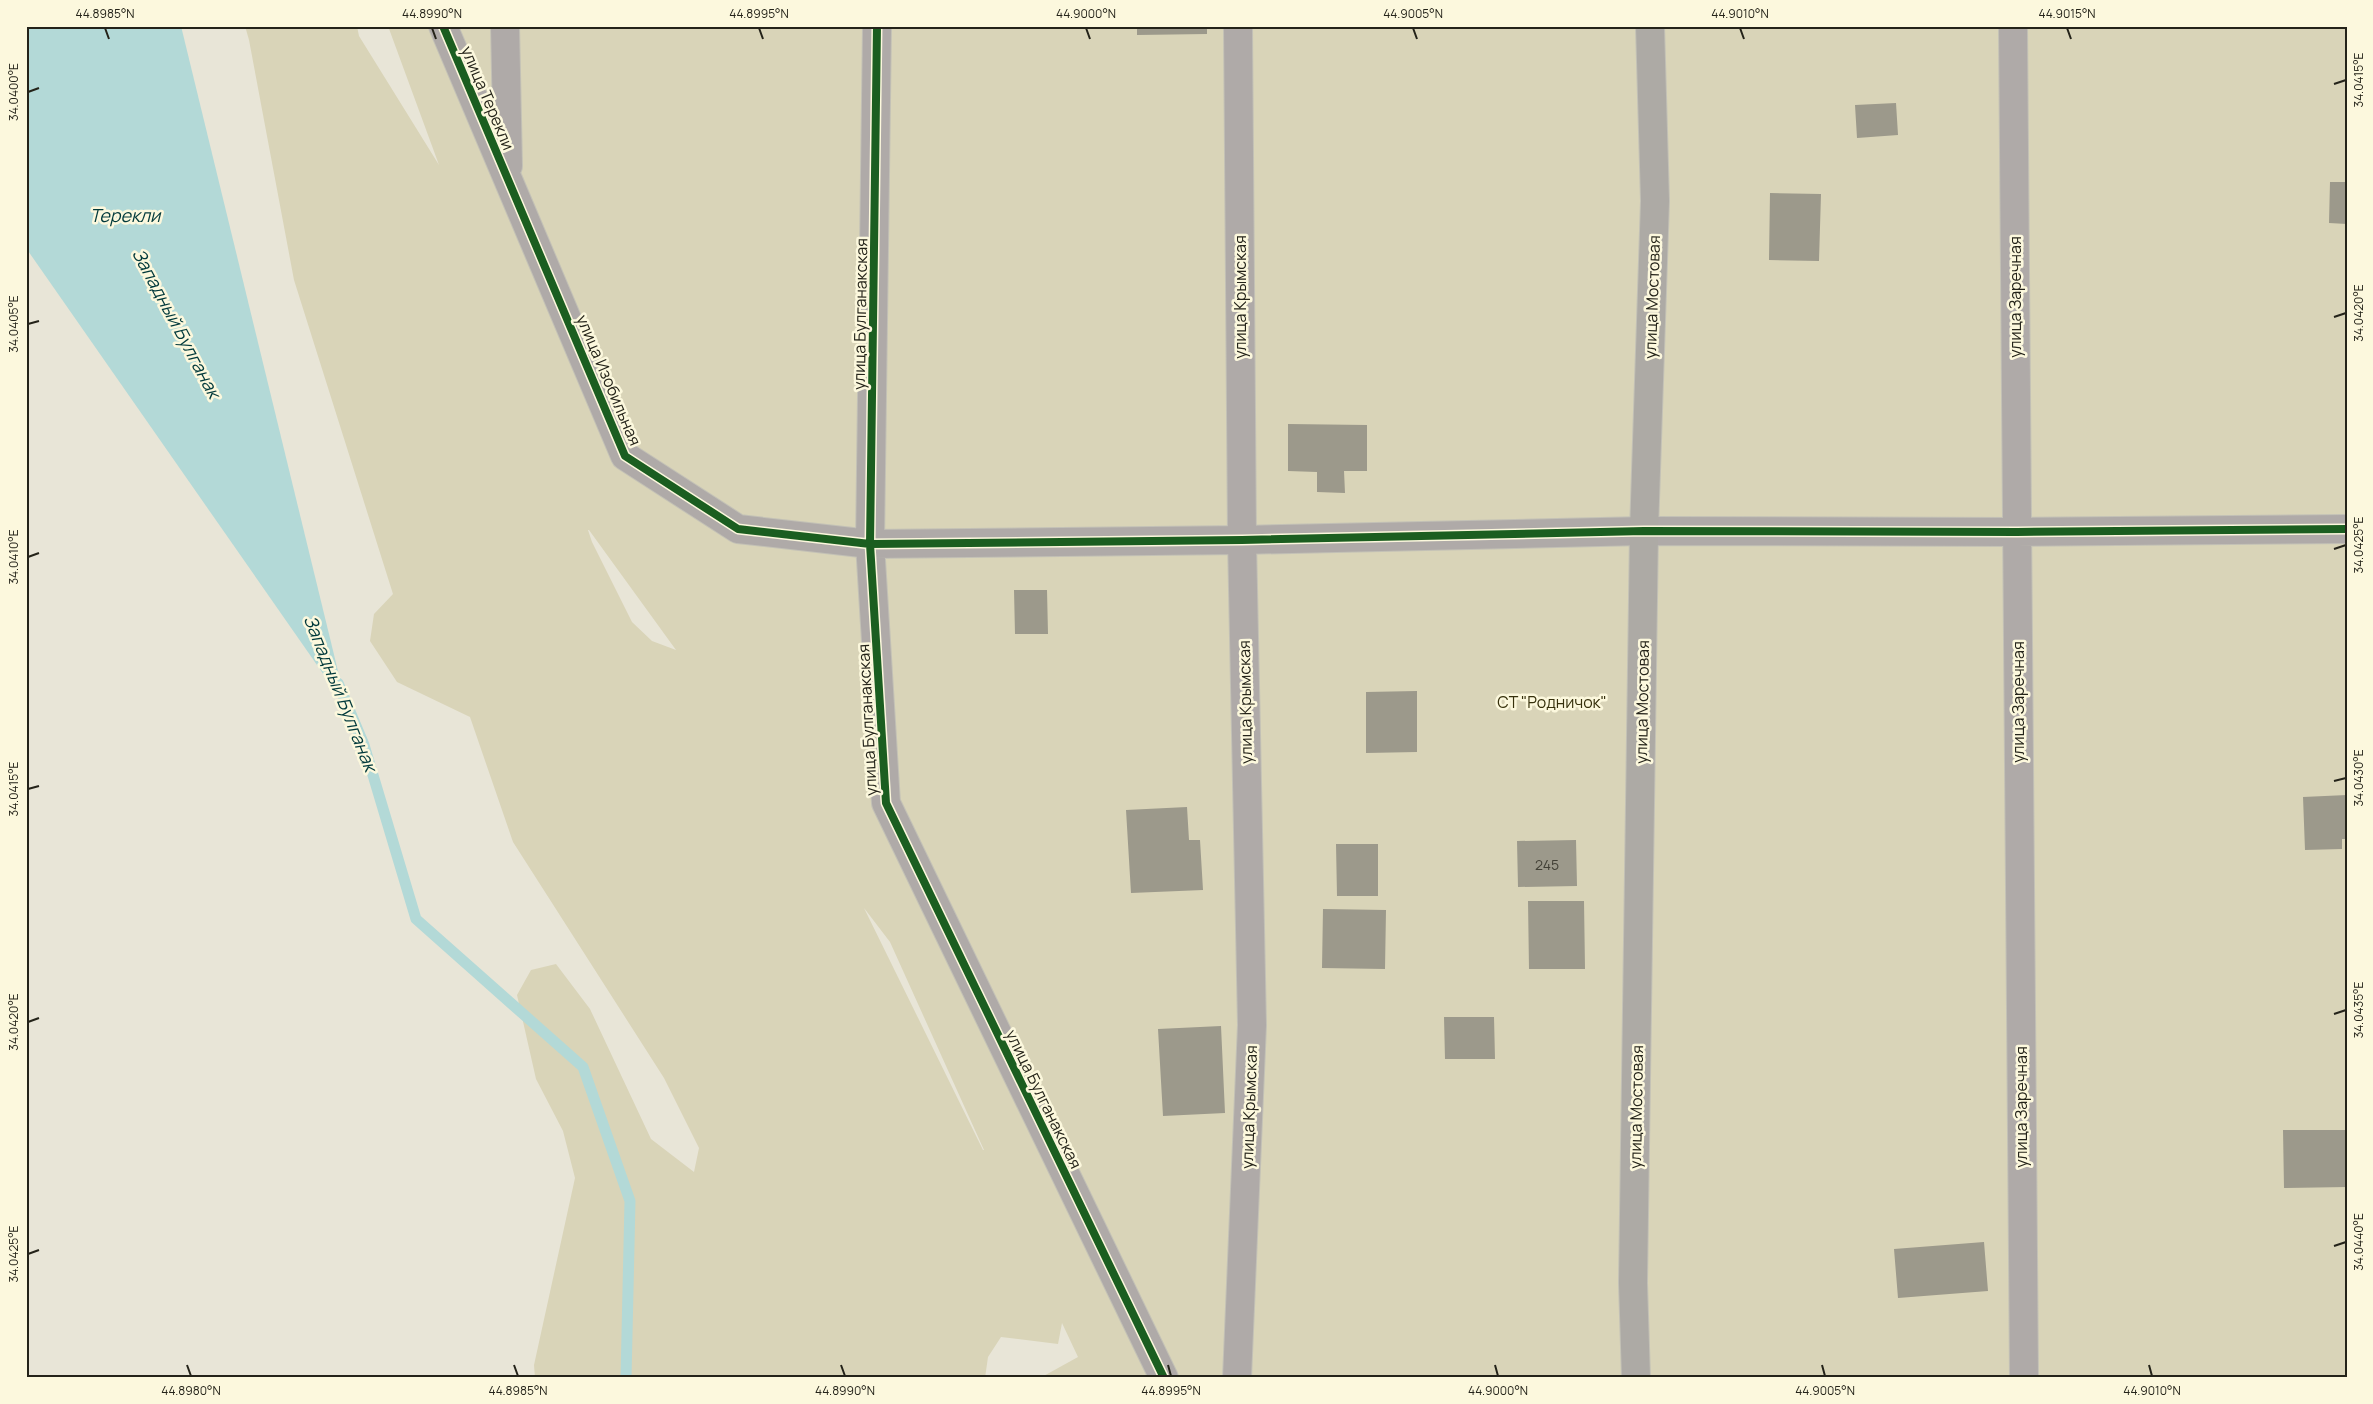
<svg xmlns="http://www.w3.org/2000/svg" width="2373" height="1404" viewBox="0 0 2373 1404" font-family="Manrope,sans-serif">
<rect width="100%" height="100%" fill="#e8e5d7"/>
<!-- green -->
<path fill="#d9d4b8" fill-rule="evenodd" d="M 245,26 L 357,26 L 359,36 L 439,165 L 388,26 L 2347,26 L 2347,1378 L 1040,1378 L 1078,1357 L 1062,1323 L 1058,1344 L 1001,1337 L 988,1357 L 985,1378 L 535,1378 L 534,1365 L 575,1178 L 563,1131 L 536,1079 L 517,995 L 531,970 L 556,964 L 590,1009 L 651,1139 L 694,1172 L 699,1148 L 664,1078 L 513,842 L 470,717 L 397,682 L 370,641 L 374,614 L 393,594 L 294,280 L 249,40 ZM 588,530 L 589,530 L 676,650 L 652,641 L 632,622 L 592,542 ZM 864,908 L 890,942 L 984,1150 L 983,1150 Z"/>
<!-- water -->
<path fill="#b3d9d7" d="M 26,26 L 181,26 L 347,708 L 26,248 Z"/>
<g fill="none" stroke-linecap="round" stroke-linejoin="round">
<!-- stream -->
<path stroke="#b3d9d7" stroke-width="11" d="M 338,683 L 364,745 L 416,919 L 583,1067 L 630,1201 L 626,1378"/>
</g>
<!-- building -->
<path fill="#9c998b" d="M 1137,26 L 1207,26 L 1207,34 L 1137,35 Z
M 1896,103 L 1898,135 L 1857,138 L 1855,105 Z
M 2330,182 L 2347,182 L 2347,224 L 2329,223 Z
M 1770,193 L 1821,194 L 1819,261 L 1769,260 Z
M 1288,424 L 1367,425 L 1367,471 L 1344,471 L 1345,493 L 1317,492 L 1317,472 L 1288,471 Z
M 1014,590 L 1047,590 L 1048,634 L 1015,634 Z
M 1417,691 L 1417,752 L 1366,753 L 1366,692 Z
M 2347,795 L 2347,839 L 2342,839 L 2342,849 L 2305,850 L 2303,797 Z
M 1187,807 L 1189,840 L 1200,840 L 1203,890 L 1131,893 L 1126,810 Z
M 1576,840 L 1577,886 L 1518,887 L 1517,841 Z
M 1336,844 L 1378,844 L 1378,896 L 1337,896 Z
M 1528,901 L 1584,901 L 1585,969 L 1529,969 Z
M 1323,909 L 1386,910 L 1385,969 L 1322,968 Z
M 1444,1017 L 1494,1017 L 1495,1059 L 1445,1059 Z
M 1221,1026 L 1225,1113 L 1163,1116 L 1158,1029 Z
M 2283,1130 L 2347,1130 L 2347,1187 L 2284,1188 Z
M 1984,1242 L 1988,1291 L 1898,1298 L 1894,1249 Z"/>
<g fill="none" stroke-linecap="round" stroke-linejoin="round">
<defs>
<path id="street" d="M 443,26 L 625,456 L 738,529 L 870,544 L 1242,540 L 1644,531 L 2017,532 L 2347,529
M 505,26 L 508,166
M 877,26 L 870,544 L 886,803 L 1164,1378
M 2013,26 L 2024,1378
M 1237,1378 L 1252,1025 L 1242,540 L 1238,26"/>
<path id="secondary" d="M 1636,1378 L 1633,1283 L 1644,531 L 1655,201 L 1650,26"/>
</defs>
<!-- street casing -->
<use href="#street" stroke="#c3c1b6" stroke-width="30"/>
<!-- secondary casing -->
<use href="#secondary" stroke="#c3c1b6" stroke-width="30"/>
<!-- street -->
<use href="#street" stroke="#afaaa8" stroke-width="28"/>
<!-- secondary -->
<use href="#secondary" stroke="#adaaa5" stroke-width="28"/>
<defs>
<path id="cycleway" d="M 443,26 L 625,456 L 738,529 L 870,544 L 1242,540 L 1644,531 L 2017,532 L 2347,529
M 877,26 L 870,544 L 886,803 L 1164,1378"/>
</defs>
<!-- cycleway casing -->
<use href="#cycleway" stroke="#fcf8dd" stroke-width="11"/>
<!-- cycleway -->
<use href="#cycleway" stroke="#1b5e20" stroke-width="8"/>
</g>
<!-- ticks -->
<path fill="none" stroke="#242319" stroke-width="2" d="M 105,28 L 109,39M 432,28 L 436,39M 759,28 L 763,39M 1086,28 L 1090,39M 1413,28 L 1417,39M 1740,28 L 1744,39M 2067,28 L 2071,39M 2334,84 L 2346,80M 28,92 L 39,88M 2334,317 L 2346,313M 28,324 L 39,321M 2334,549 L 2346,545M 28,557 L 39,553M 2334,781 L 2346,778M 28,789 L 39,786M 2334,1014 L 2346,1010M 28,1022 L 39,1018M 2334,1246 L 2346,1242M 28,1254 L 39,1250M 187,1365 L 191,1376M 514,1365 L 518,1376M 841,1365 L 845,1376M 1168,1365 L 1171,1376M 1495,1365 L 1498,1376M 1822,1365 L 1825,1376M 2149,1365 L 2152,1376"/>
<g text-anchor="middle" dominant-baseline="central" stroke-width="5" stroke-linejoin="round" paint-order="stroke">
<!-- number labels -->
<g font-size="14" fill="#424036">
<text x="1547" y="864">245</text>
</g>
<!-- street labels -->
<g font-size="16" fill="#242319" stroke="#fcf8dd">
<text transform="translate(488 98) rotate(67)">улица Терекли</text>
<text transform="translate(1240 297) rotate(-90)">улица Крымская</text>
<text transform="translate(1652 297) rotate(-88)">улица Мостовая</text>
<text transform="translate(2015 297) rotate(-90)">улица Заречная</text>
<text transform="translate(860 314) rotate(-89)">улица Булганакская</text>
<text transform="translate(609 380) rotate(67)">улица Изобильная</text>
<text transform="translate(1245 702) rotate(-91)">улица Крымская</text>
<text transform="translate(1642 702) rotate(-89)">улица Мостовая</text>
<text transform="translate(2018 702) rotate(-90)">улица Заречная</text>
<text transform="translate(867 720) rotate(-93)">улица Булганакская</text>
<text transform="translate(1044 1099) rotate(64)">улица Булганакская</text>
<text transform="translate(1249 1107) rotate(-88)">улица Крымская</text>
<text transform="translate(1636 1107) rotate(-89)">улица Мостовая</text>
<text transform="translate(2021 1107) rotate(-90)">улица Заречная</text>
</g>
<!-- park labels -->
<g font-size="16" fill="#36300c" stroke="#fcf8dd">
<text x="1552" y="702">СТ "Родничок"</text>
</g>
<!-- water labels -->
<g font-size="18" font-style="italic" fill="#00393b" stroke="#fcf8dd">
<text x="125" y="215">Терекли</text>
<text transform="translate(177 323) rotate(62)">Западный Булганак</text>
<text transform="translate(341 693) rotate(68)">Западный Булганак</text>
</g>
</g>
<!-- border -->
<rect width="2373" height="1404" fill="none" stroke="#fcf8dd" stroke-width="55"/>
<rect x="28" y="28" width="2318" height="1348" fill="none" stroke="#242319" stroke-width="2"/>
<g font-size="12" text-anchor="middle" fill="#242319">
<text x="105" y="18">44.8985°N</text>
<text x="432" y="18">44.8990°N</text>
<text x="759" y="18">44.8995°N</text>
<text x="1086" y="18">44.9000°N</text>
<text x="1413" y="18">44.9005°N</text>
<text x="1740" y="18">44.9010°N</text>
<text x="2067" y="18">44.9015°N</text>
<text transform="translate(2359 80) rotate(-90)" y="4">34.0415°E</text>
<text transform="translate(14 92) rotate(-90)" y="4">34.0400°E</text>
<text transform="translate(2359 313) rotate(-90)" y="4">34.0420°E</text>
<text transform="translate(14 324) rotate(-90)" y="4">34.0405°E</text>
<text transform="translate(2359 545) rotate(-90)" y="4">34.0425°E</text>
<text transform="translate(14 557) rotate(-90)" y="4">34.0410°E</text>
<text transform="translate(2359 778) rotate(-90)" y="4">34.0430°E</text>
<text transform="translate(14 789) rotate(-90)" y="4">34.0415°E</text>
<text transform="translate(2359 1010) rotate(-90)" y="4">34.0435°E</text>
<text transform="translate(14 1022) rotate(-90)" y="4">34.0420°E</text>
<text transform="translate(2359 1242) rotate(-90)" y="4">34.0440°E</text>
<text transform="translate(14 1254) rotate(-90)" y="4">34.0425°E</text>
<text x="191" y="1395">44.8980°N</text>
<text x="518" y="1395">44.8985°N</text>
<text x="845" y="1395">44.8990°N</text>
<text x="1171" y="1395">44.8995°N</text>
<text x="1498" y="1395">44.9000°N</text>
<text x="1825" y="1395">44.9005°N</text>
<text x="2152" y="1395">44.9010°N</text>
</g>
</svg>
